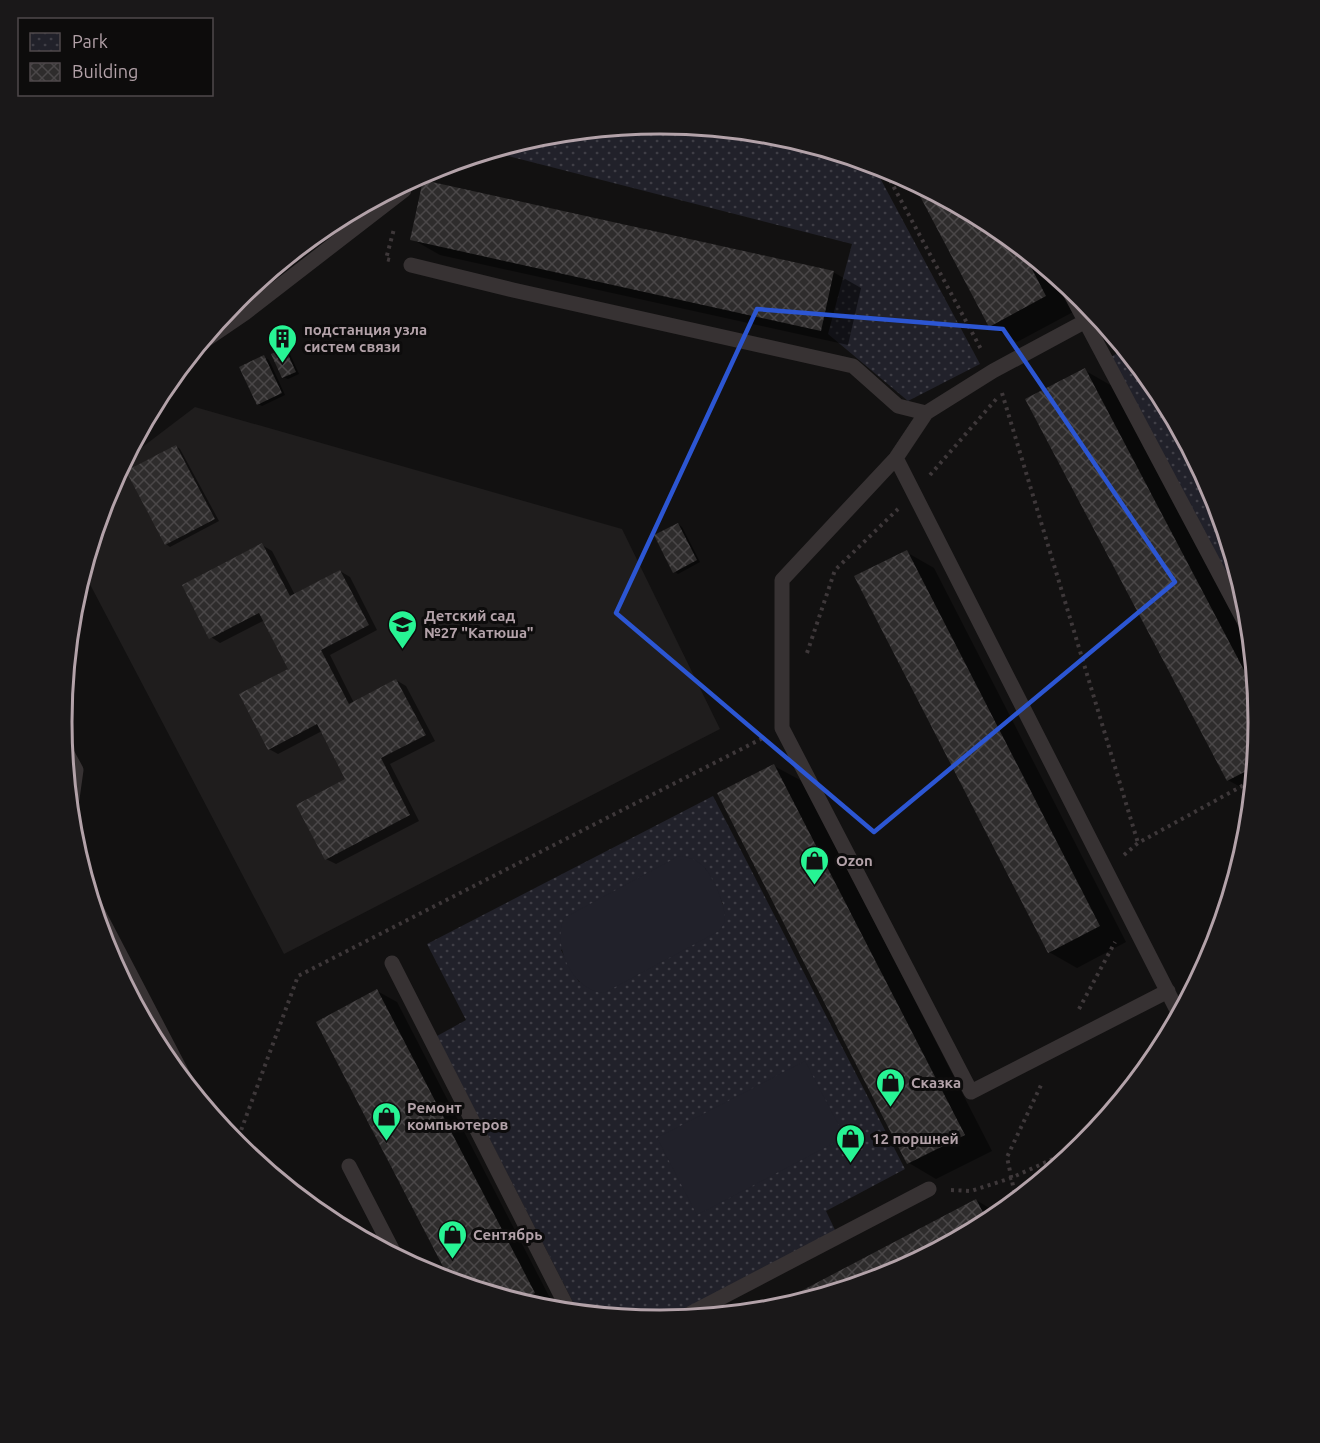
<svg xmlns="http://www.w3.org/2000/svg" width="1320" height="1443" viewBox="0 0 1320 1443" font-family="Ubuntu,sans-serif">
<defs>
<pattern id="park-dots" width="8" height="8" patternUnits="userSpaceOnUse" patternTransform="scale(1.5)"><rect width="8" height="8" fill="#21212a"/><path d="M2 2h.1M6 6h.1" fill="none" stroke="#3f3e46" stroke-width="1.8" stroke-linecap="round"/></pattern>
<pattern id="building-cross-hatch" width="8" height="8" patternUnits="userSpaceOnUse" patternTransform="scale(1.5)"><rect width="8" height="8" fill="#2e2c2c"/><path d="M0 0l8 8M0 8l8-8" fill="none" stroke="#4a4748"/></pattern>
</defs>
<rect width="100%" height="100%" fill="#121111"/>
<!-- built -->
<path fill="#1f1d1d" d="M 195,407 L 622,529 L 720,729 L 284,954 L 83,571 L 107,492 L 124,461 Z"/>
<!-- park -->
<path fill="url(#park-dots)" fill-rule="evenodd" d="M 660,123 L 777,135 L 872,163 L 980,364 L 908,401 L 828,334 L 852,244 L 488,151 L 544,134 Z
M 1125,349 L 1158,389 L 1213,493 L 1247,605 L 1249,622 L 1107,359 Z
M 713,796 L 905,1169 L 826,1211 L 836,1232 L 666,1319 L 578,1312 L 437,1036 L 466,1020 L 427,944 ZM 705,868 L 723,904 L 579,982 L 561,950 Z"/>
<!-- pitch -->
<path fill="#21212a" d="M 679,856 C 689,857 698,860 705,868 C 714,879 728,909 724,923 C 723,926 721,928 719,931 L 604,993 C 572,991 552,945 564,918 Z
M 805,1061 L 845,1137 L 697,1215 L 657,1138 Z"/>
<!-- shadow -->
<path fill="#0007" d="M 914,182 L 993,224 L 1052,273 L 1073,312 L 1017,342 L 990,326 Z
M 412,239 L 833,272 L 861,288 L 848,345 L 440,255 Z
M 285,349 L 289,352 L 299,374 L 288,379 L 283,377 Z
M 264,357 L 269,360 L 285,395 L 262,406 L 258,404 Z
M 1084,370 L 1112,386 L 1251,648 L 1258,722 L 1251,793 L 1228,780 Z
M 176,446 L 180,449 L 219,521 L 170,547 L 166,544 Z
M 678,524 L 682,527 L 700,562 L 678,574 L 674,571 Z
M 262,545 L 272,551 L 295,595 L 340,571 L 350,577 L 377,630 L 330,655 L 354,703 L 396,680 L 406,686 L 435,741 L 390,764 L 419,821 L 336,864 L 326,859 L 347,779 L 322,731 L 278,754 L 269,749 L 290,670 L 265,620 L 220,643 L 211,637 Z
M 906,552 L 934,568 L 1126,942 L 1077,968 L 1049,952 Z
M 774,766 L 802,781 L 992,1151 L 936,1179 L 909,1163 L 719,794 Z
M 377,991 L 397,1002 L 553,1304 L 543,1308 L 452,1281 L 318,1022 Z
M 976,1200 L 999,1214 L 992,1219 L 889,1275 Z"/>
<!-- building -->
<path fill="url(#building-cross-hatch)" d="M 423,180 L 834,271 L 821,331 L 410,240 Z
M 912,181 L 993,224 L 1020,246 L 1046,296 L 989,327 Z
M 285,348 L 296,372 L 282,378 L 271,354 Z
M 264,355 L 282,393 L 257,405 L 239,367 Z
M 1085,368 L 1255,691 L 1258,722 L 1254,767 L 1227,781 L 1025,399 Z
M 176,445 L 215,519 L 165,545 L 126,471 Z
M 678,523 L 697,560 L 673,573 L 654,535 Z
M 262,543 L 290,596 L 340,570 L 369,625 L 321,650 L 349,704 L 396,679 L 426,735 L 381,758 L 410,815 L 325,860 L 296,805 L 345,779 L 317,724 L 268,750 L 239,694 L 288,669 L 259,613 L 209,639 L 182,585 Z
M 907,550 L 1100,926 L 1048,953 L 854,576 Z
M 774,764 L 965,1135 L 907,1164 L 717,793 Z
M 377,989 L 535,1293 L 519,1301 L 450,1280 L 316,1022 Z
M 976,1199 L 988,1222 L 889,1275 L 776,1309 L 765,1310 Z"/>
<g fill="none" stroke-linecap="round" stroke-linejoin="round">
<!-- path -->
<path stroke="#3e383a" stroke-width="4" stroke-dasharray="3 4.5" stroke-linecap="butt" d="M 883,167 L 982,351
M 390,260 L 386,259 L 394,229
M 1037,260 L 1044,273
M 1002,393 L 1138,843
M 930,475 L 998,397
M 807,653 L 835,570 L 898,509
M 1124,855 L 1138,843 L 1253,780
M 1079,1009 L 1115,942
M 236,1144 L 298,976 L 763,738
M 951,1190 L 971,1191 L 1011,1178 L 1055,1158
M 1016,1200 L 1007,1157 L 1042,1083"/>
<!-- service -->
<path stroke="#373233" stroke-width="15" d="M 411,265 L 513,290 L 853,366 L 898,406 L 926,413
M 1065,283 L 1249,630
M 1097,315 L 993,371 L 926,413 L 896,458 L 782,580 L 782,728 L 971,1092 L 1168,991
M 198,345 L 245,313 L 404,190
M 896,458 L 1179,1014
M 64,748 L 76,770 L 70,813
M 91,899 L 188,1085
M 392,963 L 569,1311
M 349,1166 L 395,1255
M 682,1318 L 929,1189"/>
</g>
<!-- marked area -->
<path fill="none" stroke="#2c56d3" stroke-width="4.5" stroke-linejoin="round" d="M 757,309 L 1003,329 L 1175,582 L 874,832 L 616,613 Z"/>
<!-- icons -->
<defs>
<symbol id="building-pin" viewBox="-11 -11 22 30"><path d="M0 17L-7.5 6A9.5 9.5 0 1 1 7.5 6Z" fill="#27f494" stroke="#0d0c0c"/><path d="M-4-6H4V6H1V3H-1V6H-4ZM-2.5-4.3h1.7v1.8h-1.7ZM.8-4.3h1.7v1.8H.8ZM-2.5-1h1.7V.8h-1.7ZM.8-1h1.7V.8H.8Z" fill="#111"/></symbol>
<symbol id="school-pin" viewBox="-11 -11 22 30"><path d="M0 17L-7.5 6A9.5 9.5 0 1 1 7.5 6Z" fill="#27f494" stroke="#0d0c0c"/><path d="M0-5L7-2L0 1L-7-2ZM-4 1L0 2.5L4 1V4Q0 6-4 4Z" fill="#111"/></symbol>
<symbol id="shop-pin" viewBox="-11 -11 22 30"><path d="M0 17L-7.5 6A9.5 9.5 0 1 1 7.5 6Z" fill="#27f494" stroke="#0d0c0c"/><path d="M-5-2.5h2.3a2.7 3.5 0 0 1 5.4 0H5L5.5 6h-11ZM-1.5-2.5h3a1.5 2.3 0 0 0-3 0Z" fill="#111"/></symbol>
</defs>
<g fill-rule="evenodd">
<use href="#building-pin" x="266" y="322" width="33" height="45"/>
<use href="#school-pin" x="386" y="608" width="33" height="45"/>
<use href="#shop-pin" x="798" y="844" width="33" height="45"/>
<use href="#shop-pin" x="874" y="1066" width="33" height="45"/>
<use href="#shop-pin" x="370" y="1100" width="33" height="45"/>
<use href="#shop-pin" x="834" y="1122" width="33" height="45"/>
<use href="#shop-pin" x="436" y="1218" width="33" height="45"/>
</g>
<g text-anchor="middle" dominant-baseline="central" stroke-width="6" stroke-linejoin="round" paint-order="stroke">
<!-- poi labels -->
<g font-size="15" font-weight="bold" fill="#b3a2a9" stroke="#0d0c0c" text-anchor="start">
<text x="304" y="329">подстанция узла<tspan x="304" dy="17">систем связи</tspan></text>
<text x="424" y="615">Детский сад<tspan x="424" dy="17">№27 "Катюша"</tspan></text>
<text x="836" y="860">Ozon</text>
<text x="911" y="1082">Сказка</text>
<text x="407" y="1107">Ремонт<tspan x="407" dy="17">компьютеров</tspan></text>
<text x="872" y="1138">12 поршней</text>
<text x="473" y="1234">Сентябрь</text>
</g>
</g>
<!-- crop -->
<path d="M0 0H1320V1443H0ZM72 722a588 588 0 1 1 1176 0a588 588 0 1 1-1176 0Z" fill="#1a1819" fill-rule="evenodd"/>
<path fill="none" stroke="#b3a2a9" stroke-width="3" d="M72 722a588 588 0 1 1 1176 0a588 588 0 1 1-1176 0Z"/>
<!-- legend -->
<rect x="18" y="18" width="195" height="78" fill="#0d0c0c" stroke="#4f484b" stroke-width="1.5"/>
<rect x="30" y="33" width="30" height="18" fill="url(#park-dots)" stroke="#4f484b" stroke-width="1.5"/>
<text x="72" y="48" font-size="18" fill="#b3a2a9">Park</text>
<rect x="30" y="63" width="30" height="18" fill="url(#building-cross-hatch)" stroke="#4f484b" stroke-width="1.5"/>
<text x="72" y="78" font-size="18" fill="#b3a2a9">Building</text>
</svg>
